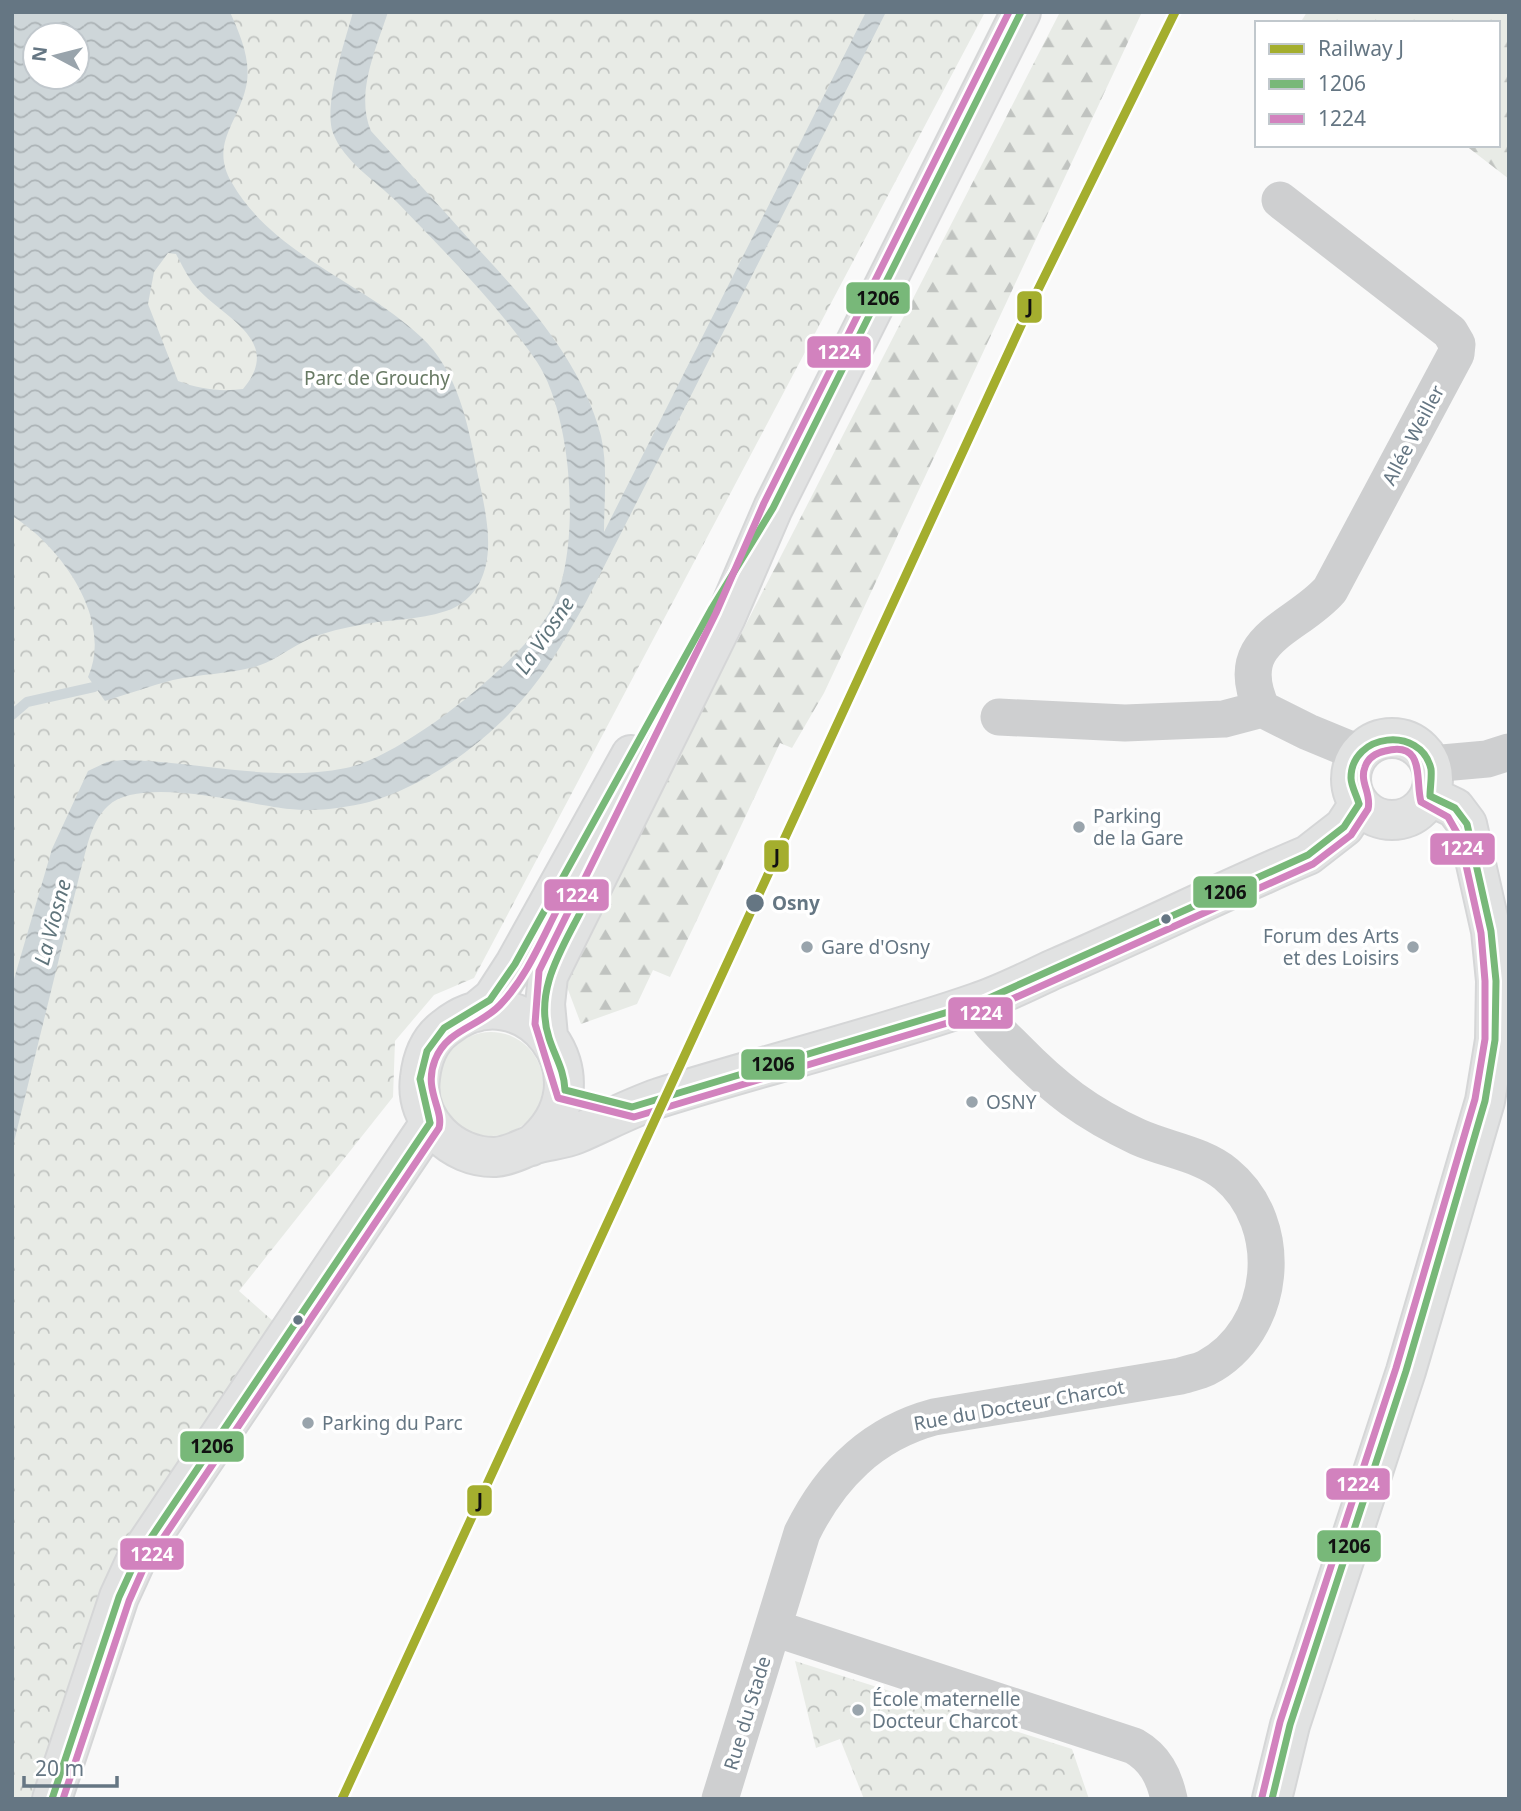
<svg xmlns="http://www.w3.org/2000/svg" width="1521" height="1811" viewBox="0 0 1521 1811" font-family="'Noto Sans',sans-serif">
<defs>
<pattern id="forest-firs" width="22" height="20" patternUnits="userSpaceOnUse" patternTransform="scale(1.75)"><rect width="22" height="20" fill="#e8ebe6"/><path d="M5 1l3.5 6h-7zM16 11l3.5 6h-7z" fill="#c0c3c0"/></pattern>
<pattern id="park-crowns" width="20" height="18" patternUnits="userSpaceOnUse" patternTransform="scale(1.75)"><rect width="20" height="18" fill="#e8ebe6"/><path d="M2 6a3 3 0 1 1 6 0M12 15a3 3 0 1 1 6 0" fill="none" stroke="#c0c3c0"/></pattern>
<pattern id="water-waves" width="16" height="10" patternUnits="userSpaceOnUse" patternTransform="scale(1.75)"><rect width="16" height="10" fill="#ced6d9"/><path d="M0 5q4-4 8 0t8 0" fill="none" stroke="#abb2b5"/></pattern>
</defs>
<rect width="100%" height="100%" fill="#f9f9f9"/>
<!-- grass -->
<path fill="#e8ebe6" d="M439 1084a52 52 0 1 1 104 0a52 52 0 1 1-104 0Z"/>
<!-- forest -->
<path fill="url(#forest-firs)" d="M 1060,12 L 1142,12 L 824,693 L 792,748 L 780,743 L 670,977 L 653,970 L 637,1004 L 581,1024 L 564,979 Z
M 1307,12 L 1509,12 L 1509,179 L 1465,145 L 1498,145 L 1498,23 L 1306,23 L 1302,20 Z"/>
<!-- park -->
<path fill="url(#park-crowns)" fill-rule="evenodd" d="M 12,12 L 985,12 L 474,978 L 434,995 L 395,1041 L 393,1097 L 239,1291 L 273,1321 L 120,1551 L 30,1799 L 12,1799 ZM 35,35 L 77,35 L 77,77 L 35,77 Z
M 795,1661 L 1072,1749 L 1089,1799 L 864,1799 L 840,1739 L 816,1748 Z"/>
<!-- water -->
<path fill="url(#water-waves)" fill-rule="evenodd" d="M 12,12 L 230,12 C 241,37 253,63 245,91 C 236,125 210,146 232,183 C 273,255 363,282 421,337 C 458,371 468,424 477,471 C 484,505 497,551 479,584 C 472,596 460,607 446,611 C 417,621 385,619 355,626 C 338,629 318,634 303,642 C 287,650 271,663 254,667 C 228,674 200,674 173,680 C 150,686 128,694 105,701 L 88,677 C 114,619 60,545 12,516 ZM 35,35 L 77,35 L 77,77 L 35,77 ZM 168,253 L 176,254 C 182,265 188,278 196,287 C 224,319 284,340 243,389 C 221,392 199,389 178,381 L 148,304 L 154,272 Z
M 353,12 L 388,12 C 376,49 355,94 371,131 C 403,166 436,202 468,238 C 521,295 581,358 601,436 C 608,467 604,501 604,532 L 866,12 L 886,12 L 586,602 C 569,631 553,662 532,688 C 492,738 431,784 369,802 C 344,808 315,812 290,809 C 248,805 141,775 108,806 C 91,821 87,848 81,869 L 12,1150 L 12,986 L 52,849 L 88,771 L 107,762 L 123,760 C 197,761 273,783 346,768 C 404,756 519,663 549,613 C 583,555 573,416 537,362 C 499,306 444,251 397,202 C 376,181 344,162 333,133 C 323,106 345,41 353,12 Z"/>
<g fill="none" stroke-linecap="round" stroke-linejoin="round">
<!-- stream -->
<path stroke="#ced6d9" stroke-width="10" d="M 12,715 L 27,702 L 94,687"/>
<defs>
<path id="secondary" d="M1351 779a41 41 0 1 1 82 0a41 41 0 1 1-82 0Z
M 476,1012 L 493,998 L 515,964 L 631,755
M 548,1036 L 545,1004 L 548,976 L 726,617 L 773,508 L 1021,12
M 531,1146 C 614,1079 523,965 445,1028 C 429,1040 422,1059 420,1078 C 414,1121 453,1158 495,1157 C 509,1156 519,1150 532,1145 C 546,1140 562,1140 576,1134 C 604,1122 630,1108 659,1098 C 764,1065 872,1039 976,1003 C 1003,994 1028,981 1054,969 C 1139,933 1222,891 1308,855 L 1344,827 L 1359,804
M 52,1799 L 119,1597 L 136,1560 L 430,1123
M 1272,1799 L 1290,1725 L 1406,1371 L 1485,1101 L 1495,1040 L 1496,981 L 1491,931 L 1467,824 L 1455,808 L 1430,796"/>
</defs>
<!-- secondary casing -->
<use href="#secondary" stroke="#d5d6d7" stroke-width="42"/>
<!-- street -->
<path stroke="#cecfd0" stroke-width="37" d="M 1262,709 C 1229,638 1295,630 1330,590 L 1456,354 L 1457,344 L 1450,332 L 1280,200
M 1262,709 L 1308,732 L 1359,753
M 999,717 L 1125,723 L 1224,719 L 1262,709
M 1431,764 L 1487,759 L 1509,752
M 774,1628 L 1134,1746 C 1155,1758 1164,1776 1169,1799
M 720,1799 L 802,1533 C 830,1476 871,1434 934,1417 L 1181,1376 C 1189,1373 1198,1372 1206,1368 C 1277,1331 1287,1224 1226,1174 C 1202,1154 1167,1150 1138,1137 C 1086,1113 1055,1089 1015,1048 C 1001,1034 986,1021 978,1003"/>
<!-- secondary -->
<use href="#secondary" stroke="#e1e2e2" stroke-width="38"/>
<defs>
<path id="bus-1" d="M 1359,804 C 1357,796 1351,786 1351,778 C 1351,733 1421,725 1431,769 C 1432,777 1430,788 1430,796
M 565,1090 C 564,1069 555,1057 549,1038 C 534,992 560,952 580,913
M 565,1090 L 632,1107 L 978,1003 L 1308,855 L 1344,827 L 1359,804
M 430,1123 L 420,1079 L 427,1051 L 444,1028 L 490,1000 L 515,964 L 712,608 L 773,508 L 1021,12
M 52,1799 L 119,1597 L 136,1560 L 430,1123
M 1272,1799 L 1290,1725 L 1406,1371 L 1485,1101 L 1495,1040 L 1496,981 L 1491,931 L 1467,824 L 1455,808 L 1430,796"/>
<path id="bus-2" d="M 1009,12 L 764,503 L 716,613 L 539,971 L 535,1024 L 558,1098 L 634,1117 L 981,1013 L 1313,864 L 1351,835 L 1368,809 C 1372,794 1359,782 1365,767 C 1368,758 1376,753 1385,751 C 1426,740 1415,781 1421,802 L 1448,817 L 1460,838 L 1481,933 L 1485,981 L 1485,1039 L 1475,1099 L 1396,1368 L 1280,1722 L 1262,1797
M 63,1799 L 129,1601 L 145,1565 L 439,1128 C 444,1109 423,1090 435,1060 C 447,1029 479,1027 500,1005 C 526,978 541,941 558,908"/>
</defs>
<!-- bus-1 casing -->
<use href="#bus-1" stroke="#fff" stroke-width="12"/>
<!-- bus-2 casing -->
<use href="#bus-2" stroke="#fff" stroke-width="12"/>
<!-- bus-1 -->
<use href="#bus-1" stroke="#78b879" stroke-width="7"/>
<!-- bus-2 -->
<use href="#bus-2" stroke="#d282be" stroke-width="7"/>
<defs>
<path id="rail-1" d="M 342,1799 L 1029,308 L 1175,12"/>
</defs>
<!-- rail-1 casing -->
<use href="#rail-1" stroke="#fff" stroke-width="14"/>
<!-- rail-1 -->
<use href="#rail-1" stroke="#a4ae2e" stroke-width="9"/>
</g>
<!-- markers -->
<g fill="#99a4ac" stroke="#fff" stroke-width="2.5">
<circle cx="1079" cy="827" r="7"/>
<circle cx="807" cy="947" r="7"/>
<circle cx="1413" cy="947" r="7"/>
<circle cx="972" cy="1102" r="7"/>
<circle cx="308" cy="1423" r="7"/>
<circle cx="858" cy="1710" r="7"/>
</g>
<g fill="#657683" stroke="#fff" stroke-width="2.5">
<circle cx="755" cy="903" r="10"/>
<circle cx="1166" cy="919" r="6"/>
<circle cx="298" cy="1320" r="6"/>
</g>
<g text-anchor="middle" dominant-baseline="central" stroke-width="7" stroke-linejoin="round" paint-order="stroke">
<!-- park labels -->
<g font-size="19" fill="#687a64" stroke="#fff">
<text x="377" y="378">Parc de Grouchy</text>
</g>
<!-- street labels -->
<g font-size="19" fill="#657683" stroke="#fff">
<text transform="translate(1413 435) rotate(-62)">Allée Weiller</text>
<text transform="translate(1019 1405) rotate(-10)">Rue du Docteur Charcot</text>
<text transform="translate(747 1713) rotate(-73)">Rue du Stade</text>
</g>
<!-- poi labels -->
<g font-size="19" fill="#657683" stroke="#fff" text-anchor="start">
<text x="1093" y="816">Parking<tspan x="1093" dy="22">de la Gare</tspan></text>
<text x="1399" y="936" text-anchor="end">Forum des Arts<tspan x="1399" dy="22">et des Loisirs</tspan></text>
<text x="821" y="947">Gare d'Osny</text>
<text x="986" y="1102">OSNY</text>
<text x="322" y="1423">Parking du Parc</text>
<text x="872" y="1699">École maternelle<tspan x="872" dy="22">Docteur Charcot</tspan></text>
</g>
<!-- stop labels -->
<g font-size="19" font-weight="bold" fill="#657683" stroke="#fff" text-anchor="start">
<text x="772" y="903">Osny</text>
</g>
<!-- water labels -->
<g font-size="21" font-style="italic" fill="#60757c" stroke="#fff">
<text transform="translate(544 635) rotate(-56)">La Viosne</text>
<text transform="translate(52 922) rotate(-75)">La Viosne</text>
</g>
</g>
<g stroke="#fff" stroke-width="2.5">
<rect x="845" y="281" width="66" height="34" rx="7" fill="#78b879"/>
<rect x="1016" y="290" width="27" height="34" rx="7" fill="#a4ae2e"/>
<rect x="806" y="335" width="66" height="34" rx="7" fill="#d282be"/>
<rect x="1429" y="832" width="67" height="34" rx="7" fill="#d282be"/>
<rect x="763" y="839" width="27" height="34" rx="7" fill="#a4ae2e"/>
<rect x="1192" y="875" width="66" height="34" rx="7" fill="#78b879"/>
<rect x="543" y="878" width="67" height="34" rx="7" fill="#d282be"/>
<rect x="947" y="996" width="67" height="34" rx="7" fill="#d282be"/>
<rect x="740" y="1048" width="66" height="33" rx="7" fill="#78b879"/>
<rect x="179" y="1430" width="66" height="33" rx="7" fill="#78b879"/>
<rect x="1325" y="1467" width="66" height="34" rx="7" fill="#d282be"/>
<rect x="466" y="1484" width="27" height="33" rx="7" fill="#a4ae2e"/>
<rect x="1316" y="1529" width="66" height="34" rx="7" fill="#78b879"/>
<rect x="119" y="1537" width="66" height="34" rx="7" fill="#d282be"/>
</g>
<g font-size="19" text-anchor="middle" font-weight="bold" fill="#fff">
<text x="839" y="359">1224</text>
<text x="1462" y="855">1224</text>
<text x="577" y="902">1224</text>
<text x="981" y="1020">1224</text>
<text x="1358" y="1491">1224</text>
<text x="152" y="1561">1224</text>
</g>
<g font-size="19" text-anchor="middle" font-weight="bold" fill="#111">
<text x="878" y="305">1206</text>
<text x="1030" y="313">J</text>
<text x="777" y="863">J</text>
<text x="1225" y="899">1206</text>
<text x="773" y="1071">1206</text>
<text x="212" y="1453">1206</text>
<text x="480" y="1507">J</text>
<text x="1349" y="1553">1206</text>
</g>
<!-- border -->
<rect width="1521" height="1811" fill="none" stroke="#657683" stroke-width="28"/>
<!-- legend -->
<rect x="1255" y="21" width="245" height="126" fill="#ffffff" stroke="#c1c8cd" stroke-width="2"/>
<rect x="1269" y="44" width="35" height="10" fill="#a4ae2e" stroke="#c1c8cd" stroke-width="2"/>
<text x="1318" y="56" font-size="21" fill="#657683">Railway J</text>
<rect x="1269" y="79" width="35" height="10" fill="#78b879" stroke="#c1c8cd" stroke-width="2"/>
<text x="1318" y="91" font-size="21" fill="#657683">1206</text>
<rect x="1269" y="114" width="35" height="10" fill="#d282be" stroke="#c1c8cd" stroke-width="2"/>
<text x="1318" y="126" font-size="21" fill="#657683">1224</text>
<!-- north arrow -->
<g transform="translate(56 56) rotate(277)"><circle r="33" fill="#ffffff" stroke="#c1c8cd" stroke-width="2"/>
<path d="M0-5L12 26L0 18L-12 26Z" fill="#99a4ac"/>
<text y="-10" font-size="19" font-weight="bold" text-anchor="middle" fill="#657683">N</text>
</g>
<!-- scale -->
<path d="M24 1776v10h93v-10" fill="none" stroke="#657683" stroke-width="3.5"/>
<text x="35" y="1776" font-size="21" fill="#657683" stroke="#ffffff" stroke-width="5" paint-order="stroke">20 m</text>
</svg>
